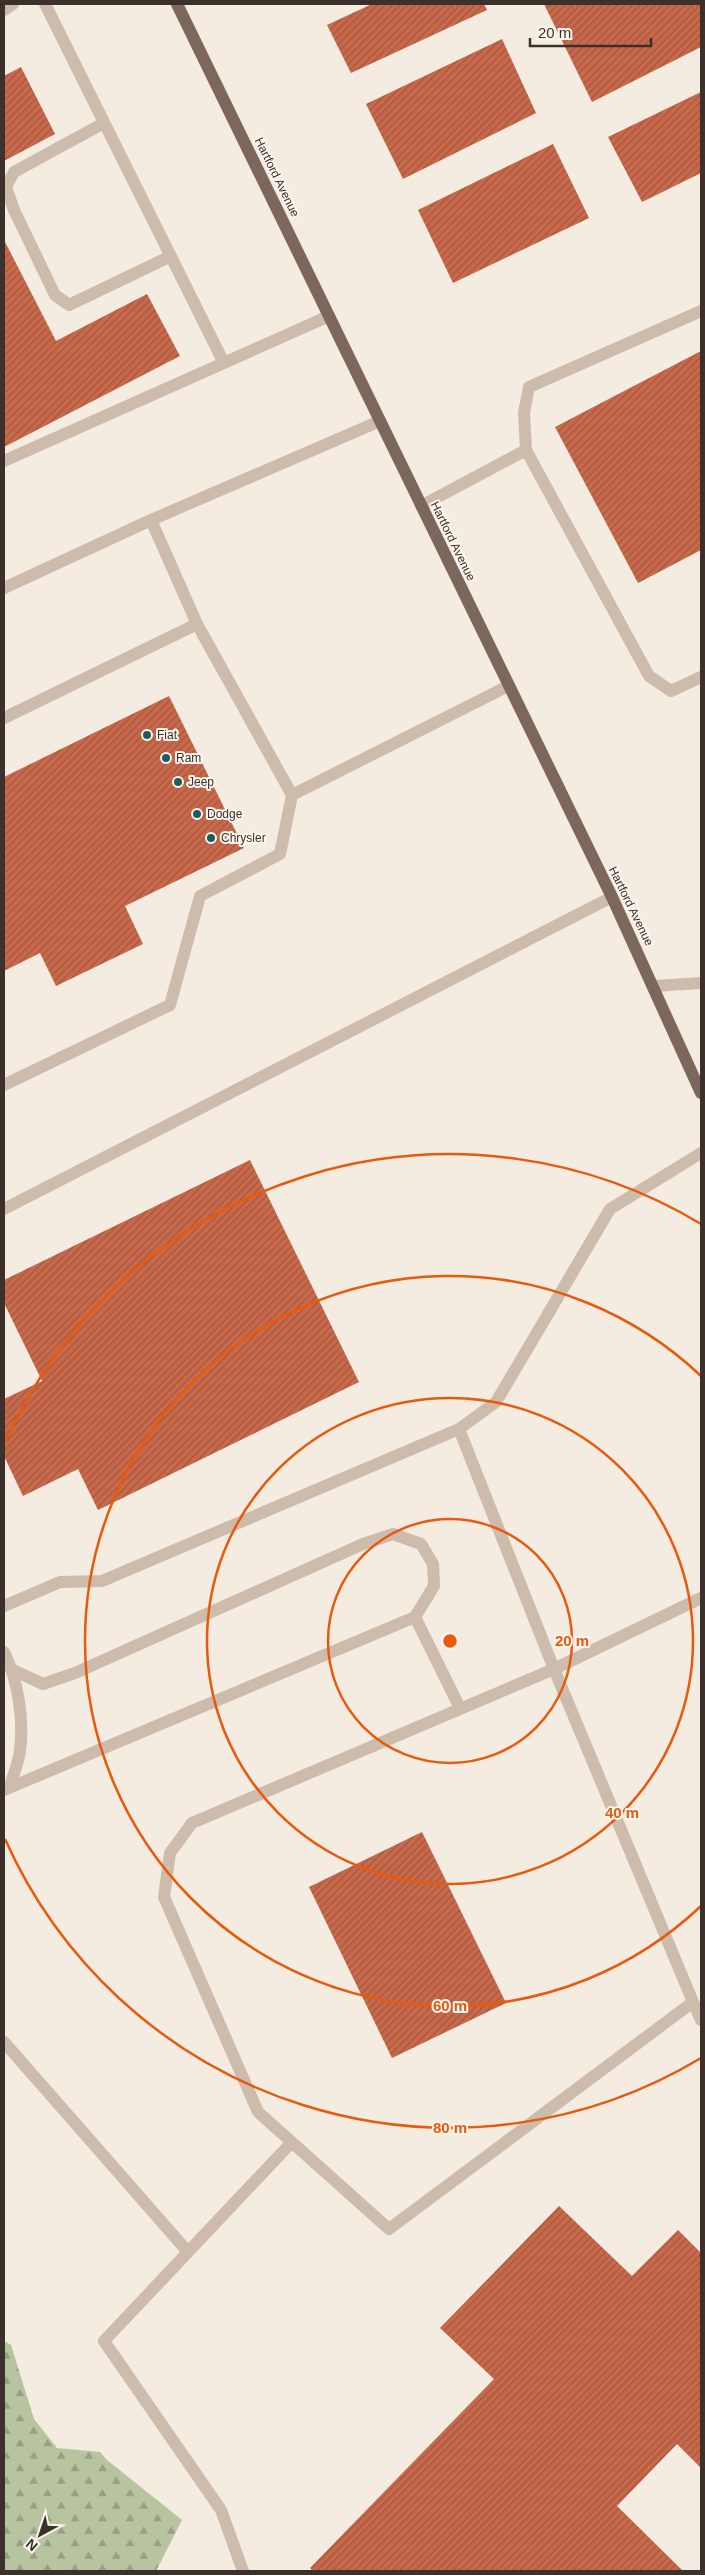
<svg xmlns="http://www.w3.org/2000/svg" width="705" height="2575" viewBox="0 0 705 2575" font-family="Arial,sans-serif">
<defs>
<pattern id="forest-firs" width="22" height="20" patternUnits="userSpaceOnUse" patternTransform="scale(1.25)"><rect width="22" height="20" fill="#b8c4a0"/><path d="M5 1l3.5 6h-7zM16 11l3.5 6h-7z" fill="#97a083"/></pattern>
<pattern id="building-hatch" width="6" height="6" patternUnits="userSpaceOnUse" patternTransform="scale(1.25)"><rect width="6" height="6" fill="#c8694b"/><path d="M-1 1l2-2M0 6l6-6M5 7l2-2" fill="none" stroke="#a4573f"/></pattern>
</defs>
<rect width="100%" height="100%" fill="#f4ebe1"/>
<!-- forest -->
<path fill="url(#forest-firs)" d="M 4,2341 L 11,2345 L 34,2419 L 57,2448 L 100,2452 L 107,2460 L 182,2520 L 156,2571 L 4,2571 Z"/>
<!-- building -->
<path fill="url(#building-hatch)" d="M 372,4 L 484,4 L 487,10 L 351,73 L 327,25 Z
M 544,4 L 701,4 L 701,47 L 592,102 Z
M 502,39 L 536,113 L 403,179 L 366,104 Z
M 21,67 L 55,134 L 4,161 L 4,76 Z
M 701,92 L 701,173 L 642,202 L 608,137 Z
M 553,144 L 589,218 L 453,283 L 418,210 Z
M 4,240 L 56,341 L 147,294 L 180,356 L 4,447 Z
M 701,351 L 701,550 L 638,583 L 555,427 Z
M 169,696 L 244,848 L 125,906 L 143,944 L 56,986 L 40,953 L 4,971 L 4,777 Z
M 250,1160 L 359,1382 L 98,1510 L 78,1469 L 23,1496 L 4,1456 L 4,1399 L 42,1381 L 4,1303 L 4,1280 Z
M 422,1832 L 506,2003 L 392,2058 L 309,1887 Z
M 559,2206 L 632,2276 L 678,2230 L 701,2253 L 701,2468 L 677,2444 L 617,2506 L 682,2570 L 313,2571 L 310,2568 L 494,2379 L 440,2328 Z"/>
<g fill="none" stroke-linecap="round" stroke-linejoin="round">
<!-- minor -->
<path stroke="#cdbbac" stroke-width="12" d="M 45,4 L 224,363
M 4,10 L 13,4
M 104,123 L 14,172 L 6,187 L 14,210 L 55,295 L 69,305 L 171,256
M 526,450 L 649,676 L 671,691 L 701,677
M 4,461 L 329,316
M 421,506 L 526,450 L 524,413 L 529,387 L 701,311
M 4,588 L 151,520 L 380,421
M 197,624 L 292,795 L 508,686
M 4,718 L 197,624 L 151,520
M 654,986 L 701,983
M 4,1085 L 170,1005 L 200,896 L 280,854 L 292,795
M 4,1209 L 612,897
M 459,1429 L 554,1669 L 693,2002 L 389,2229 L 258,2112 L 164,1897 L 170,1853 L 192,1823 L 554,1669 L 701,1598
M 4,1606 L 60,1582 L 102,1581 L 459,1429 L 496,1402 L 610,1209 L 701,1153
M 415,1617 L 460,1708
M 4,1652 C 18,1680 24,1719 20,1750 C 19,1762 13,1775 10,1787
M 4,1790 L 415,1617 L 434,1586 L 433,1564 L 421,1544 L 393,1534 L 363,1544 L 75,1673 L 43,1684 L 13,1670
M 693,2002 L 701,2020
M 4,2042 L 188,2252
M 243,2571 L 221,2510 L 104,2341 L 292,2142"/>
<!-- major -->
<path stroke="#7d675c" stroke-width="12" d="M 177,4 L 612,897 L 701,1093"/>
</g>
<!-- distance rings -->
<g fill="none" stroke="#e8590c" stroke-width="2.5">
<circle cx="450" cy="1641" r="122"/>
<circle cx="450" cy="1641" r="243"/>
<path d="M701 1906A365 365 0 1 1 701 1376"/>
<path d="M701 2058A487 487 0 0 1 5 1839M5 1443A487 487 0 0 1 701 1224"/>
</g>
<!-- markers -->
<g fill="#1f5a5e" stroke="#fbf5ee" stroke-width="2">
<circle cx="147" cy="735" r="5"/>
<circle cx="166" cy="758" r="5"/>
<circle cx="178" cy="782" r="5"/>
<circle cx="197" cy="814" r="5"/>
<circle cx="211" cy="838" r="5"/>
</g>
<g text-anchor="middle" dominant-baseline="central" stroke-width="4" stroke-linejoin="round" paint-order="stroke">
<!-- street labels -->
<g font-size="12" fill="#3b302b" stroke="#fbf5ee">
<text transform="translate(277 177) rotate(64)">Hartford Avenue</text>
<text transform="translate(453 541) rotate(64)">Hartford Avenue</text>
<text transform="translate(631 906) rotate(64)">Hartford Avenue</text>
</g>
<!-- poi labels -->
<g font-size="12" fill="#3b302b" stroke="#fbf5ee" text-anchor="start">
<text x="157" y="735">Fiat</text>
<text x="176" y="758">Ram</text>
<text x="188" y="782">Jeep</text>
<text x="207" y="814">Dodge</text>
<text x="221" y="838">Chrysler</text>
</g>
</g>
<circle cx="450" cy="1641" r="8" fill="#e8590c" stroke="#fbf5ee" stroke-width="2.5"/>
<g font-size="15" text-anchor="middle" font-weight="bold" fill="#e8590c" stroke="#fbf5ee" stroke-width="4" stroke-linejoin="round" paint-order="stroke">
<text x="572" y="1646">20 m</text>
<text x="622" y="1818">40 m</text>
<text x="450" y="2011">60 m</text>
<text x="450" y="2133">80 m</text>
</g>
<!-- border -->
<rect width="705" height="2575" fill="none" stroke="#3b302b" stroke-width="10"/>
<!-- north arrow -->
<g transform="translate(40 2535) rotate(220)" stroke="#fbf5ee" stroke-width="4" paint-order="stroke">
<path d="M0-4L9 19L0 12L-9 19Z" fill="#3b302b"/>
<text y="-8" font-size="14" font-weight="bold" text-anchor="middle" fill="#3b302b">N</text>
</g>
<!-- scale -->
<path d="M530 38v8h121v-8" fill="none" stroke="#3b302b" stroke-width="2.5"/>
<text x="538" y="38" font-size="15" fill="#3b302b" stroke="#fbf5ee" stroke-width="4" paint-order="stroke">20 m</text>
</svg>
